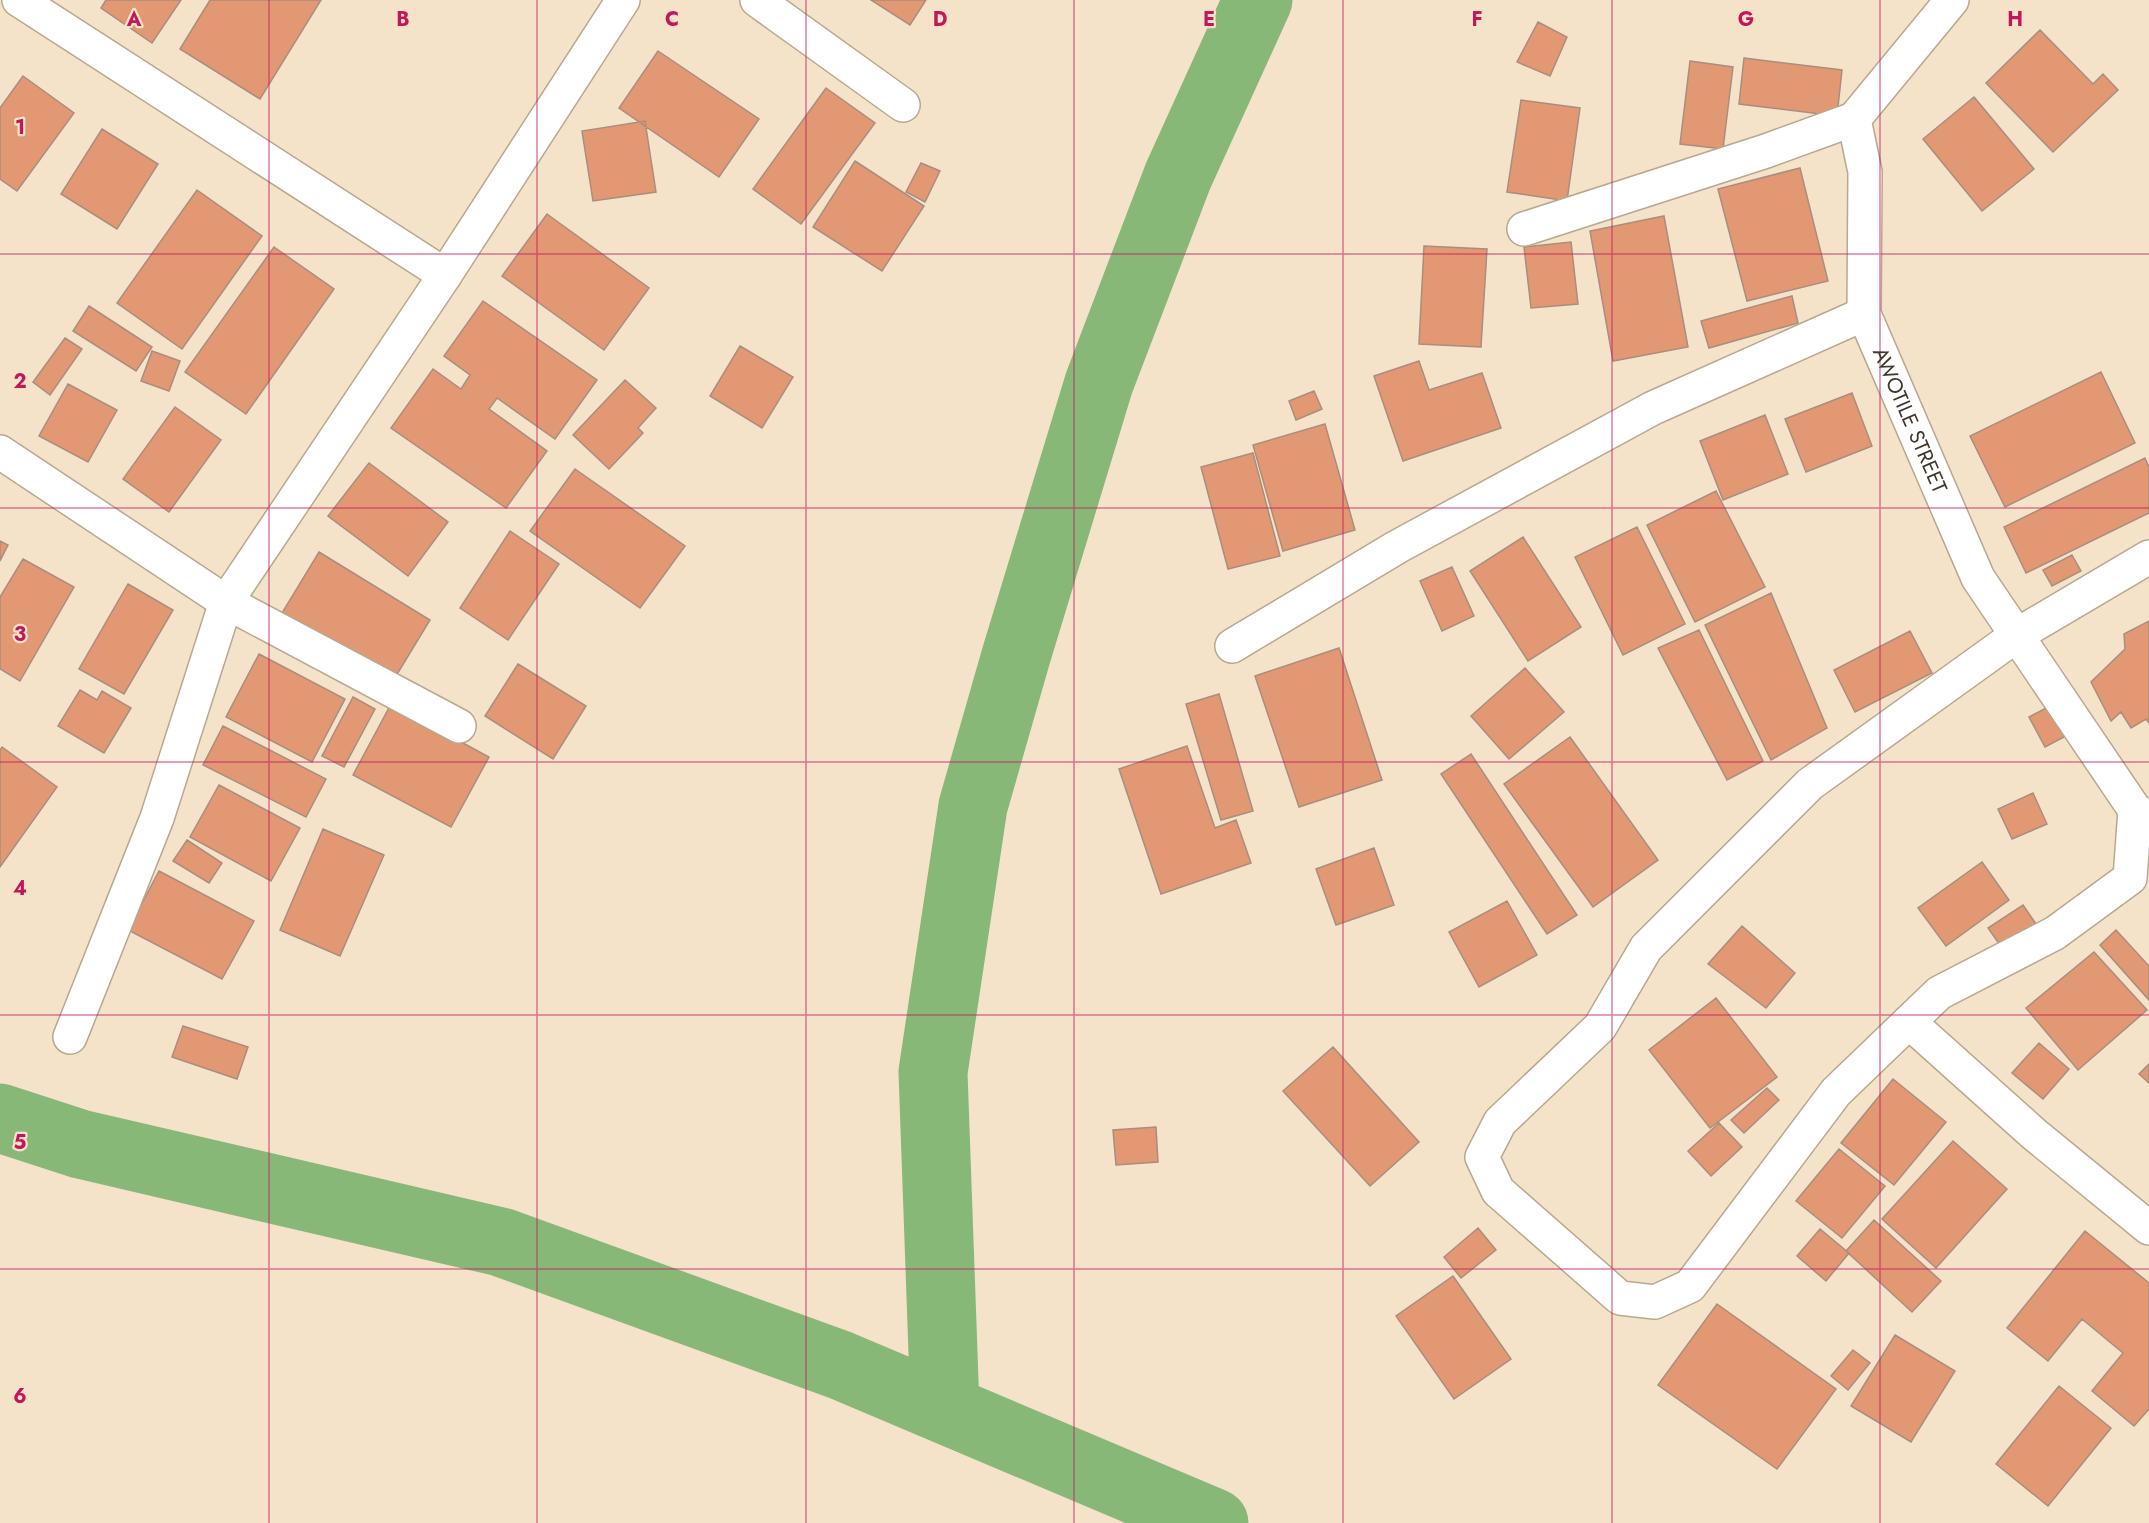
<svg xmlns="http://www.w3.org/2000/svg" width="2149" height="1523" viewBox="0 0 2149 1523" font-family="Jost,sans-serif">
<rect width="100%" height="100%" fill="#f5e3c9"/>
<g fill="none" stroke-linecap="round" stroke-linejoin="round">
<!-- river -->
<path stroke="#88b878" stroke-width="69" d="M 0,1118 L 80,1144 L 501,1242 L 840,1365 L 1214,1523
M 945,1409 L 933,1072 L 973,806 L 1016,656 L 1099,383 L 1178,176 L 1258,0"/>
</g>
<!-- building -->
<path fill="#e29873" stroke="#a98d7f" stroke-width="1.5" d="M 106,0 L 181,0 L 152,43 L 101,8 Z
M 210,0 L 321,0 L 260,99 L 180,49 Z
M 871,0 L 926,0 L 910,25 Z
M 1538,22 L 1567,37 L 1550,76 L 1517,62 Z
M 2040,30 L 2093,84 L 2103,74 L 2118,90 L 2053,152 L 1986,83 Z
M 658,51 L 759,119 L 719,177 L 619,108 Z
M 1744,58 L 1842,70 L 1837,116 L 1739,104 Z
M 1690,61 L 1733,67 L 1723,149 L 1680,144 Z
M 23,76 L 74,113 L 17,191 L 0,179 L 0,108 Z
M 826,88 L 875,123 L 801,224 L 753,189 Z
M 1974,97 L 2034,169 L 1982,211 L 1923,139 Z
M 1521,100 L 1580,108 L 1567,201 L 1507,192 Z
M 645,121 L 656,192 L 593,201 L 582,131 Z
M 102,129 L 158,164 L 117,229 L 61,194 Z
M 855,161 L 924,206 L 882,271 L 813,227 Z
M 921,163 L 940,171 L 925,202 L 906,192 Z
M 1800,168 L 1828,281 L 1747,301 L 1718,189 Z
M 197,190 L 262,236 L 182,349 L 117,303 Z
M 547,214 L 649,288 L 604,350 L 502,276 Z
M 1664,216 L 1688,347 L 1613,361 L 1590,231 Z
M 1571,242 L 1578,304 L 1531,308 L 1524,247 Z
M 1424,246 L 1487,249 L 1481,347 L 1419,344 Z
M 274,247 L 334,289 L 246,414 L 185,372 Z
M 1792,296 L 1798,323 L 1709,348 L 1701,321 Z
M 483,301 L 597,380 L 555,439 L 497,398 L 489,409 L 547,451 L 506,508 L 391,428 L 433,369 L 461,389 L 470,375 L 444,356 Z
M 89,306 L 152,347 L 136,371 L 73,331 Z
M 65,338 L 82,349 L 50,395 L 33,382 Z
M 740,346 L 793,377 L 762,428 L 710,396 Z
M 152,351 L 180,361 L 169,391 L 141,381 Z
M 1419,361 L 1429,390 L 1482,373 L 1501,428 L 1403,461 L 1374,376 Z
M 2101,372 L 2135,443 L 2005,507 L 1970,436 Z
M 625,380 L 656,408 L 638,428 L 643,433 L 609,469 L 573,435 Z
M 68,384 L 117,410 L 88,462 L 39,436 Z
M 1314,391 L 1322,409 L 1296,420 L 1289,401 Z
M 1852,393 L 1872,446 L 1806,472 L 1785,419 Z
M 175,407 L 221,440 L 169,512 L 123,479 Z
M 1765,415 L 1788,474 L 1723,500 L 1700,441 Z
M 1325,424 L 1355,530 L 1283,551 L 1253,445 Z
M 1253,453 L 1280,556 L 1228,569 L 1201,467 Z
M 2145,458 L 2149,467 L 2149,513 L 2026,573 L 2004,527 Z
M 369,463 L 448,522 L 408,576 L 328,516 Z
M 575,469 L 685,546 L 640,608 L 530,531 Z
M 1716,491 L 1765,587 L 1695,622 L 1647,525 Z
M 1637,527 L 1685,624 L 1623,655 L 1575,557 Z
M 510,531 L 559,564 L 508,640 L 460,608 Z
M 1523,537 L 1581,627 L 1528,661 L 1470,571 Z
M 0,541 L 8,545 L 0,561 Z
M 319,552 L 430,620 L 393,681 L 282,613 Z
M 2072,555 L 2081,571 L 2052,586 L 2043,570 Z
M 23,559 L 74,587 L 20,681 L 0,669 L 0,597 Z
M 1452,567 L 1474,616 L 1442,631 L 1420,581 Z
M 128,584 L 173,610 L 124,694 L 79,669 Z
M 1771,593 L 1827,728 L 1771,760 L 1705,625 Z
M 2149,621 L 2149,723 L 2146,719 L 2131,728 L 2121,712 L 2111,721 L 2091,682 L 2125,649 L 2124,634 Z
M 1699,630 L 1763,761 L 1727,780 L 1658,648 Z
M 1910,631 L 1932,673 L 1855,712 L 1834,670 Z
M 1339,648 L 1382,780 L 1299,807 L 1255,676 Z
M 259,654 L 345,699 L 312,762 L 226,717 Z
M 518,664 L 586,706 L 553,759 L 485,716 Z
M 1525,668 L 1564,712 L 1509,759 L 1471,716 Z
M 80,690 L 97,700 L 102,691 L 131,708 L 104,753 L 58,726 Z
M 1219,694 L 1253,811 L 1221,820 L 1186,704 Z
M 353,697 L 375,709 L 344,767 L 322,756 Z
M 391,704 L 489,757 L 451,827 L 353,775 Z
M 2050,706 L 2066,736 L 2045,747 L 2029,717 Z
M 223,726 L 326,779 L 306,817 L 203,765 Z
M 1570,737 L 1658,860 L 1593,907 L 1504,784 Z
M 1187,746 L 1215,828 L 1236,820 L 1251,863 L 1161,894 L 1119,769 Z
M 2,747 L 57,787 L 0,867 L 0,750 Z
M 1471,754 L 1577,915 L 1547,934 L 1441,774 Z
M 219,785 L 300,828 L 271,881 L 190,837 Z
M 2033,793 L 2047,824 L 2012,839 L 1998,809 Z
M 323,829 L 384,855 L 340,956 L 280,930 Z
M 187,840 L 222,863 L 209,883 L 173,861 Z
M 1374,848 L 1394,905 L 1336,925 L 1316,869 Z
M 1982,862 L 2009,900 L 1946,946 L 1918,908 Z
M 159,871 L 254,921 L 222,979 L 128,930 Z
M 1507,901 L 1537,955 L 1479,987 L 1449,932 Z
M 2023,905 L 2036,924 L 2002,948 L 1988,928 Z
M 1742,926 L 1795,973 L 1766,1008 L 1708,964 Z
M 2116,930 L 2149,966 L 2149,1000 L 2100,945 Z
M 2094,952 L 2147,1010 L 2078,1070 L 2026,1008 Z
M 1716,998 L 1777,1077 L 1710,1128 L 1649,1050 Z
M 183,1026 L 248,1047 L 237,1079 L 172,1057 Z
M 2039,1043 L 2069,1069 L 2043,1099 L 2012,1073 Z
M 1333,1047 L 1419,1142 L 1370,1186 L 1283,1091 Z
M 2149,1064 L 2149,1083 L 2139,1074 Z
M 1893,1079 L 1946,1122 L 1894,1185 L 1841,1143 Z
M 1767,1088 L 1779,1100 L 1744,1133 L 1731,1120 Z
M 1719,1123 L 1742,1147 L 1711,1176 L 1688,1151 Z
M 1156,1127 L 1158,1162 L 1116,1165 L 1113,1130 Z
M 1953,1141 L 2007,1189 L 1936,1268 L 1882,1219 Z
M 1839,1149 L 1885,1186 L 1842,1238 L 1796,1201 Z
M 1874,1220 L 1941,1281 L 1912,1312 L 1846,1251 Z
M 1478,1228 L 1496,1250 L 1461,1278 L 1444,1257 Z
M 1820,1229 L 1849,1253 L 1826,1281 L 1797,1256 Z
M 2085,1231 L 2149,1283 L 2149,1409 L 2134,1426 L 2092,1391 L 2123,1353 L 2082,1319 L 2048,1361 L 2007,1328 Z
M 1453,1276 L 1511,1359 L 1454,1399 L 1396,1316 Z
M 1717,1304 L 1836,1389 L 1777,1469 L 1658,1385 Z
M 1895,1335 L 1955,1371 L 1911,1442 L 1851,1406 Z
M 1853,1350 L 1870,1363 L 1848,1390 L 1831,1376 Z
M 2059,1386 L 2111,1428 L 2048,1506 L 1996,1464 Z"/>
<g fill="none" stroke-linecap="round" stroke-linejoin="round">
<defs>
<g id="minor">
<path d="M 19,0 L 445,275"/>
<path d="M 757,0 L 903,105"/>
<path id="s1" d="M 1952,0 L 1854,119 L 1865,172 L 1864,314 L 1978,578 L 2135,810 L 2149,818"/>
<path d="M 1524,229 L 1766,151 L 1854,119"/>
<path d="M 0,452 L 226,602 L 459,726"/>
<path d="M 1232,646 L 1397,547 L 1653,408 L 1864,314"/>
<path d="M 2135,810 L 2130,878 L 2055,933 L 1939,993 L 1836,1092 L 1690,1286 L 1655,1302 L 1620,1298 L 1498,1191 L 1482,1157 L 1500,1122 L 1600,1027 L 1646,948 L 1810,784 L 2017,635 L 2149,557"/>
<path d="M 1909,1022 L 2034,1134 L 2149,1228"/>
<path d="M 70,1037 L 157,818 L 226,602 L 445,275 L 623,0"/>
</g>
</defs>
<!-- minor casing -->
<use href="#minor" stroke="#b9a88e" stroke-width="36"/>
<!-- minor -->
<use href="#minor" stroke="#fff" stroke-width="33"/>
</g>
<!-- grid -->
<path fill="none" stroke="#c2185b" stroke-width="1.5" stroke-opacity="0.55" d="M 269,0 L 269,1523M 537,0 L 537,1523M 806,0 L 806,1523M 1074,0 L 1074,1523M 1343,0 L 1343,1523M 1612,0 L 1612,1523M 1880,0 L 1880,1523M 0,254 L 2149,254M 0,508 L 2149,508M 0,762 L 2149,762M 0,1015 L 2149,1015M 0,1269 L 2149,1269"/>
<g text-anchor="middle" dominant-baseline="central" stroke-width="4.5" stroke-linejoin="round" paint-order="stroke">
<!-- street labels -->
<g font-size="21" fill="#3f382d" stroke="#f5e3c9">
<text stroke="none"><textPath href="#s1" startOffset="466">AWOTILE STREET</textPath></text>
</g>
</g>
<g font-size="20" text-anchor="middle" font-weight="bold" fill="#c2185b" stroke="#f5e3c9" stroke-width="4.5" stroke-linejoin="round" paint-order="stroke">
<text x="134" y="26">A</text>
<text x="403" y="26">B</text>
<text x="672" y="26">C</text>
<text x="940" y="26">D</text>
<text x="1209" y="26">E</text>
<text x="1477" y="26">F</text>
<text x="1746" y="26">G</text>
<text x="2015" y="26">H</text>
<text x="20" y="134">1</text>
<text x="20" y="388">2</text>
<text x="20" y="641">3</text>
<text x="20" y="895">4</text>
<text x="20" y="1149">5</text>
<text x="20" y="1403">6</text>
</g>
</svg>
